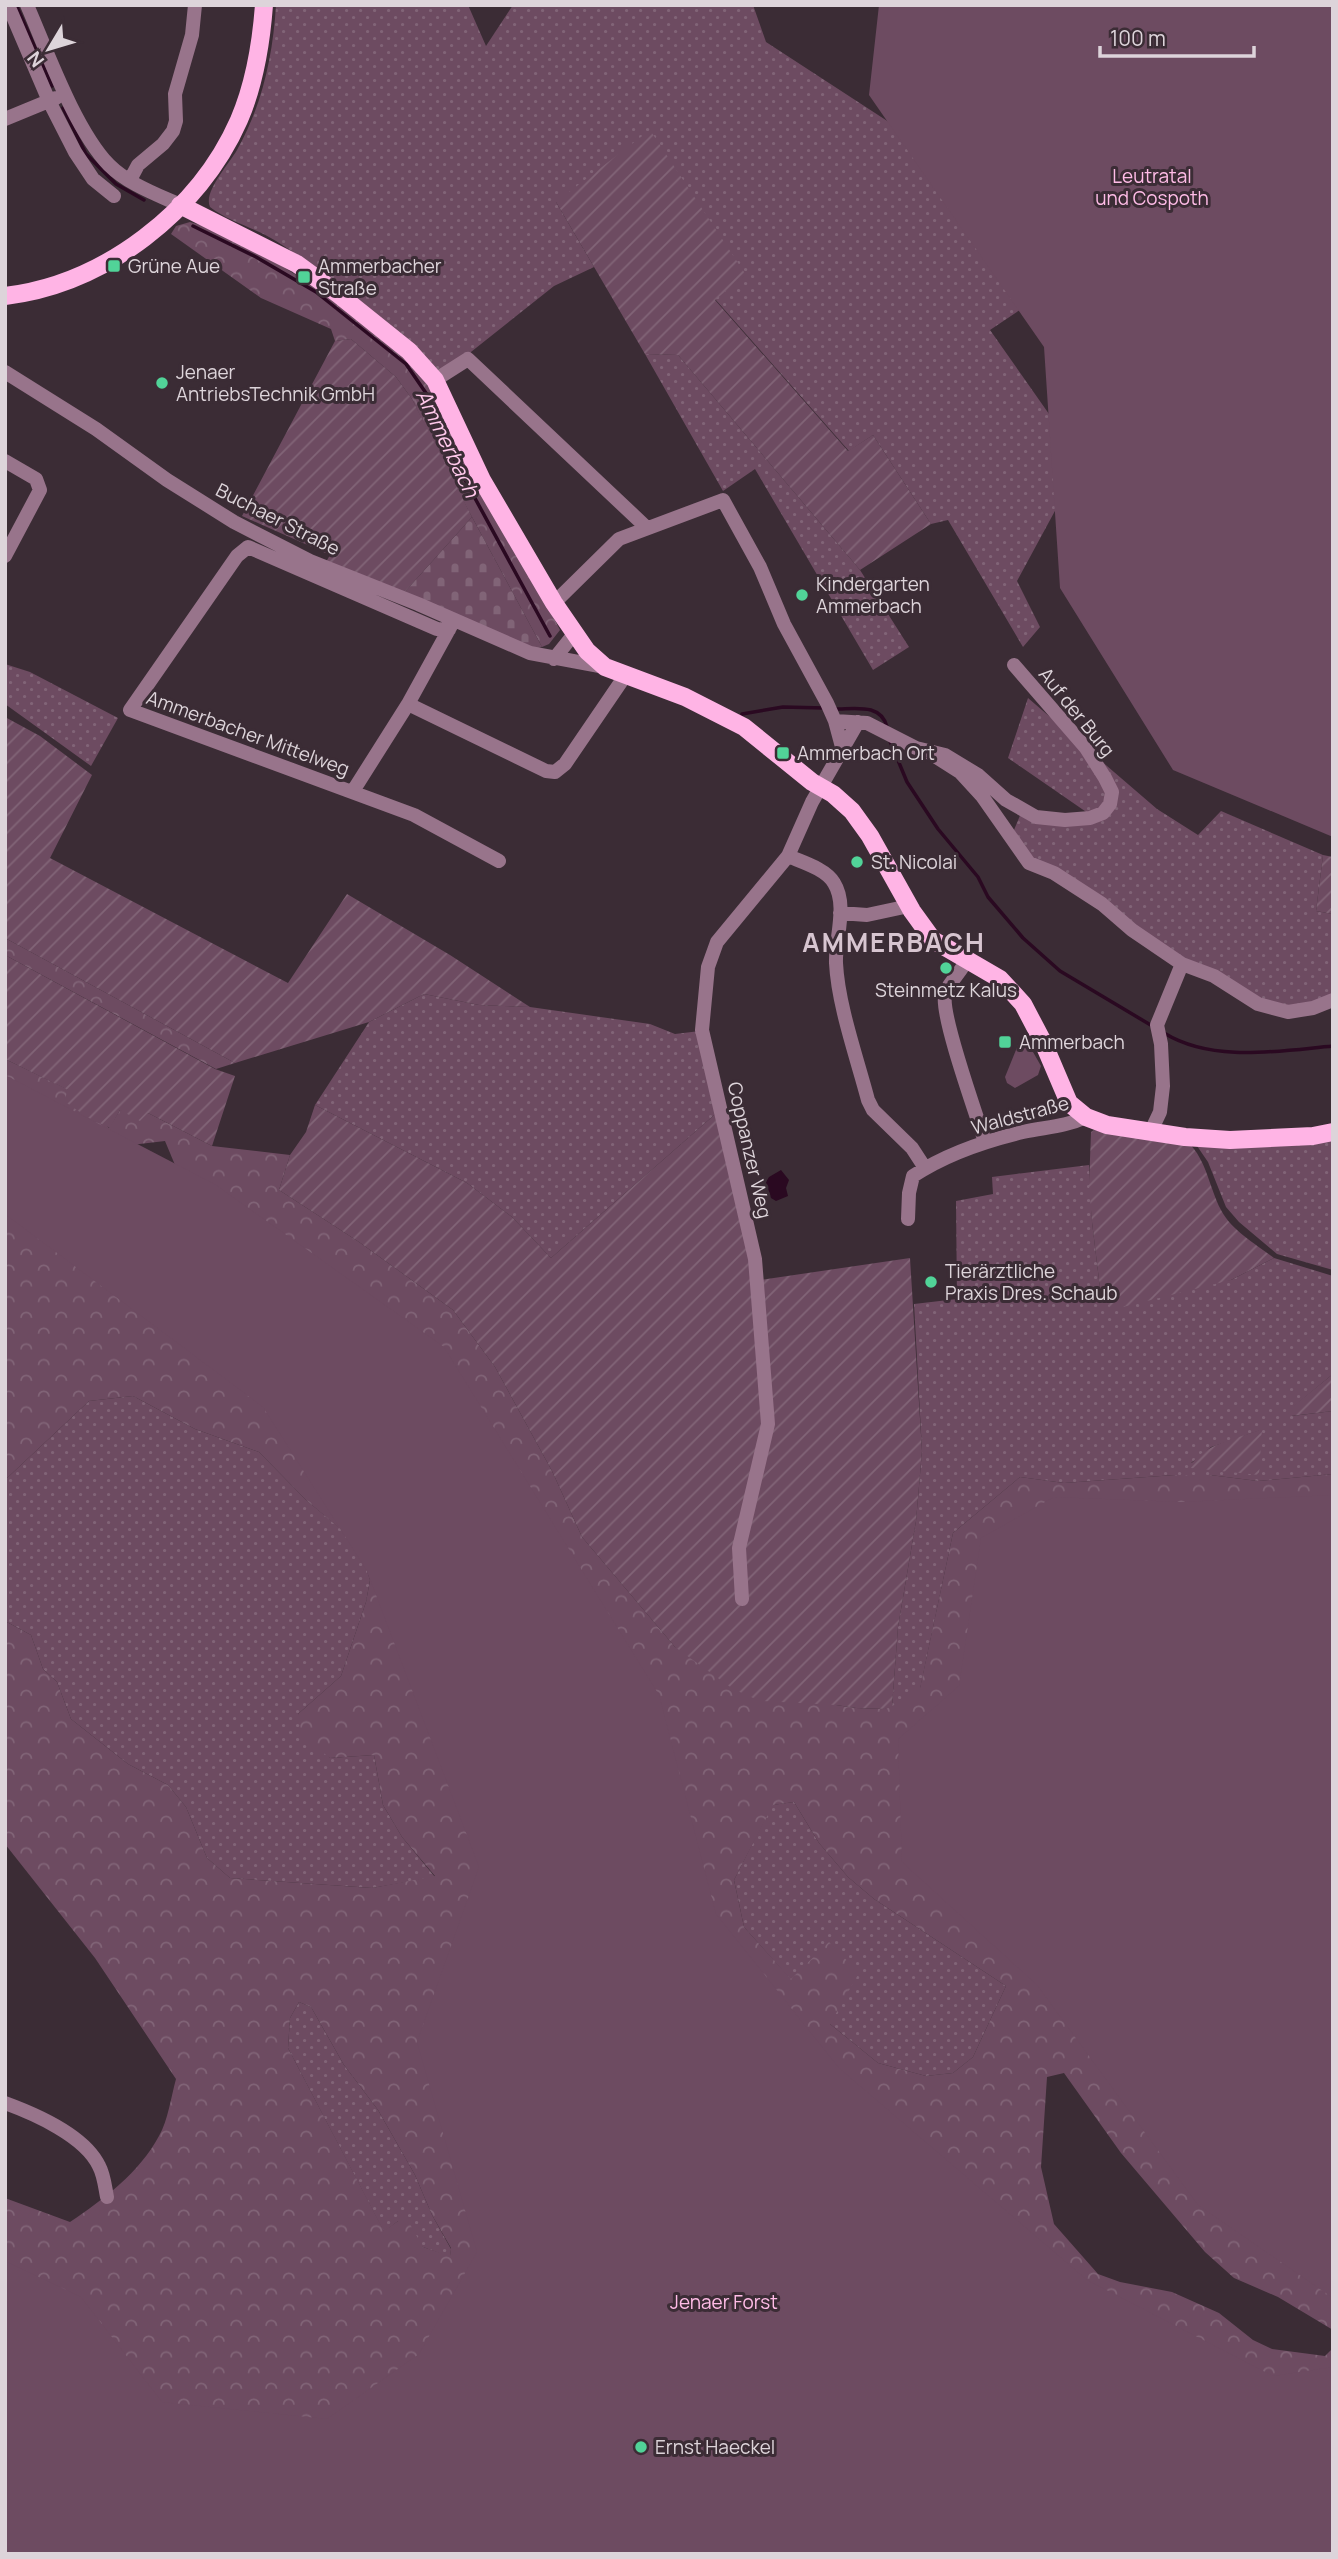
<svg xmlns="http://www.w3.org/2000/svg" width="1338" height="2559" viewBox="0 0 1338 2559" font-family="Manrope,sans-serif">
<defs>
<pattern id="grass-dots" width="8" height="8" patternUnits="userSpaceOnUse" patternTransform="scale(1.75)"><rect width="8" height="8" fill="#6d4b61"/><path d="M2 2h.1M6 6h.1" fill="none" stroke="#816477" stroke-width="1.8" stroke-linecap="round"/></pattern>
<pattern id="forest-crowns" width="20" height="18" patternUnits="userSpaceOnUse" patternTransform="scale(1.75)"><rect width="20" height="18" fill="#6d4b61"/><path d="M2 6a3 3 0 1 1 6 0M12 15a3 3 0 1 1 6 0" fill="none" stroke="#816477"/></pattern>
<pattern id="cemetery-stones" width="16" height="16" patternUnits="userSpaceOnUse" patternTransform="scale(1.75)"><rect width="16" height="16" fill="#6d4b61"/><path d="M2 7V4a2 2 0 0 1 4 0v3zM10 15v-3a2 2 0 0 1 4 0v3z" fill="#816477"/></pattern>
<pattern id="garden-furrows" width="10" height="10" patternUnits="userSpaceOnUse" patternTransform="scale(1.75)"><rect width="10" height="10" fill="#6d4b61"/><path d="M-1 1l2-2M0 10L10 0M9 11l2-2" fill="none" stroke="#816477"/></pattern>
</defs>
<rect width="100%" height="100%" fill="#3b2c35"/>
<!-- grass -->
<path fill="url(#grass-dots)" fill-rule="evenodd" d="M 276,5 L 468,5 L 486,46 L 513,5 L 753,5 L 766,42 L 961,169 L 1069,277 L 990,330 L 1082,461 L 1017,581 L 1040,627 L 1023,647 L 948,520 L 931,524 L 873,435 L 849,451 L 715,299 L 745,275 L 556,202 L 594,267 L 554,286 L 452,367 L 439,372 C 390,322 336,279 276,241 C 256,228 229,222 210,207 C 203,192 229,164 237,150 C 262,106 273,56 276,5 Z
M 645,354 L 678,355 L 860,570 L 909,647 L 873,670 L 755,469 L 723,491 Z
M 5,664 L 30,672 L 118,718 L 91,766 L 5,704 Z
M 1028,698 L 1157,809 L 1198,835 L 1221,811 L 1323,855 L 1316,911 L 1333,914 L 1333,1000 L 1284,1011 L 1182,964 L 1030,861 L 1014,830 L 1021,813 L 1095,818 L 1008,758 Z
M 424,994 L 479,1005 L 530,1007 L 650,1024 L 675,1034 L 700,1031 L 720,1110 L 551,1258 L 512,1217 L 467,1183 L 315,1105 L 369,1022 Z
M 1333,1136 L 1333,1270 L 1277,1254 L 1239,1222 L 1226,1207 L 1208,1162 L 1195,1143 Z
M 1089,1165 L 1092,1222 L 1100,1288 L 1231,1280 L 1274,1258 L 1333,1276 L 1333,1374 L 1293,1407 L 1292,1416 L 1333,1411 L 1333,1474 L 1258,1481 L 1210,1475 L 1175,1475 L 1064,1483 L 1020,1477 L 953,1533 L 920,1689 L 905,1702 L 892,1707 L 898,1627 L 916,1521 L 922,1451 L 914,1304 L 957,1299 L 956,1201 L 993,1194 L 992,1177 ZM 1261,1430 L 1191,1463 L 1211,1447 Z
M 133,1396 L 195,1429 L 259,1452 L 306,1500 L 358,1543 L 370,1580 L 366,1602 L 341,1676 L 298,1714 L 330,1758 L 374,1755 L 383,1805 L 402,1837 L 435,1877 L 372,1888 L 230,1878 L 207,1858 L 186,1807 L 168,1785 L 128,1764 L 71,1719 L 57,1682 L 43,1669 L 31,1635 L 5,1621 L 5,1480 L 89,1401 Z
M 794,1802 L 819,1843 L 848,1877 L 874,1899 L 1006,1986 L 973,2057 L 953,2073 L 926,2076 L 878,2063 L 830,2024 L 744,1927 L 734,1880 L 772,1805 Z
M 299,2002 L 311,2007 L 344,2065 L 378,2110 L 415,2175 L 432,2215 L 451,2249 L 450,2257 L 423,2247 L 398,2221 L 384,2232 L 288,2048 L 290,2018 Z"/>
<!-- forest -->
<path fill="url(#forest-crowns)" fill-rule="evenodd" d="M 190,222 L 208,227 L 280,265 L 346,306 L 433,383 L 560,630 L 549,644 L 542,647 L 444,465 L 412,399 L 396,377 L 351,339 L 335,341 L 331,329 L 261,298 L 171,234 L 176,226 Z
M 5,938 L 235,1063 L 216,1069 L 5,955 Z
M 5,1059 L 69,1090 L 109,1128 L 120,1110 L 148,1113 L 212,1146 L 290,1155 L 279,1190 L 359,1242 L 453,1310 L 495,1367 L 552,1471 L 582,1537 L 675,1647 L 836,1705 L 856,1708 L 884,1709 L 905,1701 L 920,1688 L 953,1533 L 1020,1477 L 1064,1483 L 1175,1475 L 1210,1475 L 1258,1481 L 1333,1474 L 1333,2330 L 1278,2297 L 1234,2278 L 1205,2252 L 1121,2153 L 1064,2073 L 1047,2077 L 1041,2167 L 1054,2224 L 1098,2274 L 1120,2282 L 1172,2292 L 1219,2313 L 1253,2340 L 1272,2349 L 1325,2356 L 1333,2348 L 1333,2554 L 5,2554 L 5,2198 L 70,2222 C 104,2199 139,2173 159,2136 C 168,2120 171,2097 176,2079 L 95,1958 L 5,1844 L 5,1621 L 31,1635 L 43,1669 L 57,1682 L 71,1719 L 128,1764 L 168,1785 L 186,1807 L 207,1858 L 230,1878 L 372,1888 L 435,1876 L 402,1837 L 383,1805 L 374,1755 L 330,1758 L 302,1737 L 298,1714 L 341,1676 L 366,1602 L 370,1580 L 357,1543 L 306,1500 L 259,1452 L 195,1429 L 133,1396 L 89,1401 L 5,1480 ZM 165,1141 L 183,1184 L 131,1145 ZM 794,1802 L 819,1843 L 848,1877 L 874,1899 L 1006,1986 L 973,2057 L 953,2073 L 926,2076 L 878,2063 L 830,2024 L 859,1973 L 829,1942 L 791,1979 L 744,1927 L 734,1880 L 773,1805 ZM 299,2002 L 311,2007 L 344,2065 L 378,2110 L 415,2175 L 432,2215 L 451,2248 L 450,2256 L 423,2247 L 407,2219 L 398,2221 L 384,2231 L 288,2048 L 290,2018 Z"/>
<!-- cemetery -->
<path fill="url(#cemetery-stones)" d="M 472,517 L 542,647 L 532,649 L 402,595 Z"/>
<!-- park -->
<path fill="#6d4b61" d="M 879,5 L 1333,5 L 1333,837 L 1173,770 L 1060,588 L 1044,347 L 869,95 Z
M 1018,1045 L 1029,1045 L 1041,1066 L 1038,1075 L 1015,1088 L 1007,1083 L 1005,1077 Z
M 5,1075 L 216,1185 L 444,1347 L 659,1695 L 716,1914 L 839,2068 L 1087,2280 L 1273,2376 L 1333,2367 L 1333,2554 L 5,2554 L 5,2261 L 81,2297 L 162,2402 L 327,2419 L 419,2354 L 477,2252 L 417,2042 L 479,1867 L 367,1571 L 263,1407 L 5,1214 Z
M 1333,1495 L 1333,2298 L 1198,2205 L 1037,1985 L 902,1862 L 898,1739 L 959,1686 L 981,1538 L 1054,1497 L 1181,1502 Z"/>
<!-- garden -->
<path fill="url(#garden-furrows)" d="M 650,130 L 746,275 L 715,300 L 848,451 L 873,435 L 931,524 L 860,570 L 678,355 L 645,354 L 556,202 Z
M 351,339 L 396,377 L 412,399 L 472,517 L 402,595 L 326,562 L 330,555 L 242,516 L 335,341 Z
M 5,717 L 40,736 L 92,775 L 50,858 L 288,983 L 347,894 L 450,955 L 530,1007 L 479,1005 L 424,994 L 369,1022 L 235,1063 L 5,938 Z
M 1323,855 L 1333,857 L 1333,914 L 1316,911 Z
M 5,955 L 215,1069 L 235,1076 L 212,1146 L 148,1113 L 140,1121 L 120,1110 L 110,1128 L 87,1117 L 64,1101 L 68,1090 L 5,1059 Z
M 315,1105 L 467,1183 L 512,1217 L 551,1258 L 720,1110 L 753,1281 L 910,1258 L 922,1451 L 916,1521 L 898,1627 L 892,1707 L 885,1709 L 856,1708 L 836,1705 L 760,1701 L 733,1689 L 675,1647 L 582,1537 L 552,1471 L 495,1367 L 453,1310 L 359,1242 L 279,1190 L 290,1155 L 306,1132 Z
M 1094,1130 L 1188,1142 C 1207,1161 1209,1187 1221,1210 C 1232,1231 1256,1244 1274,1258 L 1231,1280 L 1111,1310 L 1100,1288 L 1092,1222 L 1089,1186 L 1091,1132 Z
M 1333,1374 L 1333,1411 L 1291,1416 L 1292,1407 Z
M 1262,1429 L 1259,1475 L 1191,1468 C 1195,1446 1243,1437 1262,1429 Z"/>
<!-- water -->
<path fill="#2a0921" d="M 781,1170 L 789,1180 L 786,1188 L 788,1196 L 776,1201 L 771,1198 L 766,1182 L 769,1177 Z"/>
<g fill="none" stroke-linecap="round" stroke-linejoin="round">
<!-- stream -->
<path stroke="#2a0921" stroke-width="3.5" d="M 16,5 L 52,86
M 63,108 L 86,154 L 116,184 L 144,200
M 193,226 L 256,257 L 316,292 L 406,364 L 428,396 L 452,456 L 550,636
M 835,709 C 855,709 881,703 887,727
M 742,714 L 783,707 L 824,708
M 890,741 L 907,782 L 938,829 L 978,877 L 988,897 L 1023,938 L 1060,971 L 1154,1027
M 1164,1033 C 1213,1063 1278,1051 1333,1046"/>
<!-- minor -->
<path stroke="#98748b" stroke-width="14" d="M 8,5 L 49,101 L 75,152 L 93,179 L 114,196
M 27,5 C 47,51 75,130 109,165 C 128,184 156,194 180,205
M 5,119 L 56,98
M 130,180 L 138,165 L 163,144 L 173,131 L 176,121 L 175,94 L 192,35 L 195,5
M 5,372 L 96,429 L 167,480 L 234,522 L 310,561 L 418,604 L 530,653 L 605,667
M 435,380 L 468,359 L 647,528
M 5,461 L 36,479 L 40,490 L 5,556
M 554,603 L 619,539 L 723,500 L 760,567 L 784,624 L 827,703 L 835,721 L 842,747
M 452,624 L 408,704 L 546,771 L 555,772 L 565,764 L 625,676
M 449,630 L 437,629 L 248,547 L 237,556 L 130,710 L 414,815 L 499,861
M 554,659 L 574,634
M 835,721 L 867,723 L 916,748 L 945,755 L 978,775 L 1006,800 L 1036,817 L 1065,820 L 1090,818 L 1103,813 L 1110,804 L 1112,792 L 1105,778 L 1086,748 L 1014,665
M 930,753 L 960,772 L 982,796 L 1029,863 L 1054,873 L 1102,904 L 1132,930 L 1182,964 L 1214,976 L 1258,1004 L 1288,1012 L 1313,1008 L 1333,1000
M 353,791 L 408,704
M 788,856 C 802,862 826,869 834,883 C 848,905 835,939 836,963 C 838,1005 857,1058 868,1100 L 873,1110 L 912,1148 L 925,1168
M 840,913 L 867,915 L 909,906
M 967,959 C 962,972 947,983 945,996 C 941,1017 977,1116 985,1142
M 1151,1131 L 1160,1112 L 1163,1086 L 1161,1044 L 1157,1025 L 1182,964
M 908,1219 L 909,1193 L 913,1176 C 946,1154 985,1141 1023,1132 C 1045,1127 1065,1127 1086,1117
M 742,1599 L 739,1548 L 768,1424 L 755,1259 L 702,1030 L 708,967 L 717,942 L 788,856 L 812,802 L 858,722
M 5,2103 C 35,2114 85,2136 99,2166 C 104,2175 105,2187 107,2197"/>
<!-- major -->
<path stroke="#ffb4e5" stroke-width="18" d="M 180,205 L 297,264 L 338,294 L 409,351 L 435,380 L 482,480 L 554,603 L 587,651 L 605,667 L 685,697 L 744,727 L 812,782 L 833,794 L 852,811 L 870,836 L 912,911 L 933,940 L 1000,979 L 1023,1004 L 1043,1042 L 1069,1103 L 1086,1117 L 1107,1125 L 1185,1137 L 1230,1140 L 1313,1136 L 1333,1132
M 5,296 C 105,284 199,211 239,120 C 255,83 261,45 264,5"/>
</g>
<!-- markers -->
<g fill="#51d398" stroke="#3b2c35" stroke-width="2.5">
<rect x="107" y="259" width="14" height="14" rx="3.5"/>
<rect x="297" y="270" width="14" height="14" rx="3.5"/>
<circle cx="162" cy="383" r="7"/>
<circle cx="802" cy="595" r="7"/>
<rect x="776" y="746" width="14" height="14" rx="3.5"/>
<circle cx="857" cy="862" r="7"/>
<circle cx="946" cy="968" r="7"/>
<rect x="998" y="1035" width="14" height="14" rx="3.5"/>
<circle cx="931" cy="1282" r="7"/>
<circle cx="641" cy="2447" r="7"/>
</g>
<g text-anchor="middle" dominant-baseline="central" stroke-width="6" stroke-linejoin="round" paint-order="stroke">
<!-- park labels -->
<g font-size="19" fill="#ffbce7" stroke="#3b2c35">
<text x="1152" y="176">Leutratal<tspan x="1152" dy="22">und Cospoth</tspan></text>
<text x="724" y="2302">Jenaer Forst</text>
</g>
<!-- poi labels -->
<g font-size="19" fill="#ddd4da" stroke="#3b2c35" text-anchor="start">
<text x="128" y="266">Grüne Aue</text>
<text x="318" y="266">Ammerbacher<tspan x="318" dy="22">Straße</tspan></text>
<text x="176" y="372">Jenaer<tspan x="176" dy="22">AntriebsTechnik GmbH</tspan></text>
<text x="816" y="584">Kindergarten<tspan x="816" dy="22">Ammerbach</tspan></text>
<text x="797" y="753">Ammerbach Ort</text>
<text x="871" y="862">St. Nicolai</text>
<text x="946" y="990" text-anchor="middle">Steinmetz Kalus</text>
<text x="1019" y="1042">Ammerbach</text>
<text x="945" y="1271">Tierärztliche<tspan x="945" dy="22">Praxis Dres. Schaub</tspan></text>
<text x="655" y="2447">Ernst Haeckel</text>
</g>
<!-- street labels -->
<g font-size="19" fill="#ddd4da" stroke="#3b2c35">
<text transform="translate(278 519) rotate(27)">Buchaer Straße</text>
<text transform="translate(1077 712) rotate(51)">Auf der Burg</text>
<text transform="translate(248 733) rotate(20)">Ammerbacher Mittelweg</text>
<text transform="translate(1020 1115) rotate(-15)">Waldstraße</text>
<text transform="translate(750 1150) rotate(77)">Coppanzer Weg</text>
</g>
<!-- water labels -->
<g font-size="21" font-style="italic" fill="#ffc9eb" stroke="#3b2c35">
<text transform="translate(448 443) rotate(64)">Ammerbach</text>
</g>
<!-- district labels -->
<g font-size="26" font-weight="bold" letter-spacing="2" fill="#d7c5d0" stroke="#3b2c35">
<text x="894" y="942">AMMERBACH</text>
</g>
</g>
<!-- border -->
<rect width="1338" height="2559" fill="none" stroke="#ddd4da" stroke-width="14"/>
<!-- north arrow -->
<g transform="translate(49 49) rotate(232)" stroke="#3b2c35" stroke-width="5" paint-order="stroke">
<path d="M0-5L12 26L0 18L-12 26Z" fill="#ddd4da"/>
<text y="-10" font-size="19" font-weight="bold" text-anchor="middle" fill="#ddd4da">N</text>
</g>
<!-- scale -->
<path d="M1100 46v10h154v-10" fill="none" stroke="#ddd4da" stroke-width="3.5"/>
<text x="1110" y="46" font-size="21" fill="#ddd4da" stroke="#3b2c35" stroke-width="5" paint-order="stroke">100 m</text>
</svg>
